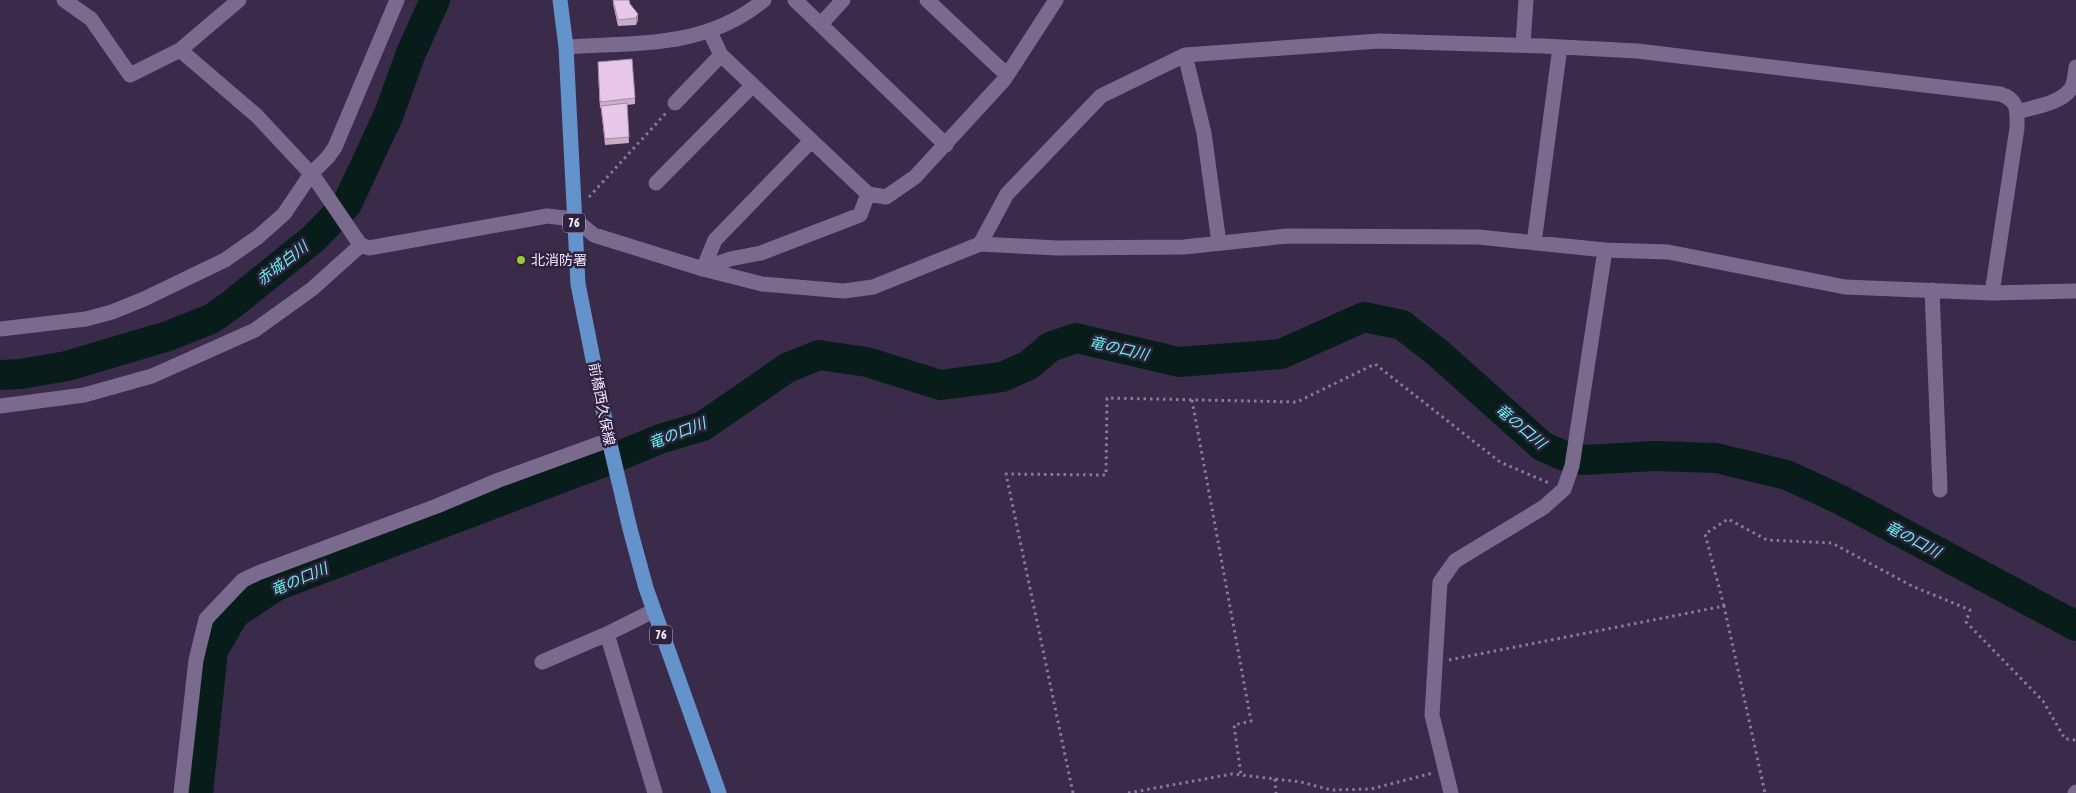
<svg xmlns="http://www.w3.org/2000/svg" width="2076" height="793" viewBox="0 0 2076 793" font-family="'Asap Condensed','Noto Sans JP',sans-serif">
<rect width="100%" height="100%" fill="#3a2b4a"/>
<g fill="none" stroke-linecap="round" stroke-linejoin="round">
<!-- river -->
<path stroke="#081d1a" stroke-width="30" d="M 0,375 L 21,374 L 67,366 L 168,336 L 211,319 L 231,305 L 313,239 L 347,204 L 389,114 L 411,53 L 435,0
M 198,793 L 213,651 L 234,614 L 276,586 L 609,460 L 660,439 L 703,426 L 787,368 L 819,355 L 867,362 L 940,385 L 1002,377 L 1029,365 L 1050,347 L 1076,338 L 1179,362 L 1281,354 L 1364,317 L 1402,325 L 1438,353 L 1542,446 L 1562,455 L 1584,460 L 1655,456 L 1716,458 L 1787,475 L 1841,500 L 2076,626"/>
<!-- path -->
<path stroke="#887c96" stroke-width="3" stroke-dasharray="2.5 4" stroke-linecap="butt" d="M 589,197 L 666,113
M 1192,400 L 1251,721 L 1234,725 L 1241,775
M 1724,606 L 1705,534 L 1728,519 L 1767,540 L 1832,543 L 1912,586 L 1970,610 L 1966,622 L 2043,701 L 2065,739 L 2076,740
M 1449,660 L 1724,606 L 1765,793
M 1275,779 L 1276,793
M 1073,793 L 1006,474 L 1106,475 L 1107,398 L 1297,402 L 1375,364 L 1500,462 L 1549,483
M 1128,793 L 1232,774 L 1301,782 L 1331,790 L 1371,789 L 1433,773"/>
<!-- minor -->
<path stroke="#7a6a8d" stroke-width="15" d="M 64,0 L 91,19 L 130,75 L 180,50 L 239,0
M 795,0 L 946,145
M 927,0 L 1007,75
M 821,24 L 843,0
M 710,32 L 721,55 L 868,194 L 886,197 L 915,177 L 1004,80 L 1056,0
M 1523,45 L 1526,0
M 566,47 C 638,42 705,49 764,0
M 180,50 L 257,116 L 314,177 L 357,240 L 361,245 L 369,248 L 547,216 L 574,219 L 594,235 L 703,269 L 762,284 L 844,291 L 873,287 L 980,244 L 1057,248 L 1184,247 L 1287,236 L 1478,237 L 1605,250 L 1668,252 L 1845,287 L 1992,293 L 2076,291
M 1185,55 L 1204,133 L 1219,243
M 675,103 L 721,55
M 2017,112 C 2033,107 2059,104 2070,90 C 2075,84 2075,74 2076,67
M 656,183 L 753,85
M 1534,243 L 1560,47
M 980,244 L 1007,194 L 1101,96 L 1185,55 L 1379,41 L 1543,46 L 1637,51 L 2000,94 C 2019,100 2017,111 2017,128 L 1992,293
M 703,269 L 730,259 L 761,253 L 860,215 L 868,194
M 703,269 L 715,240 L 811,141
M 1932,290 L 1940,490
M 0,329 L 86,319 L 112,312 L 144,299 L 225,260 L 258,237 L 284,214 L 311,174 L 328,157 L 335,147 L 397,0
M 0,406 L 84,395 L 152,376 L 255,330 L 312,289 L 361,245
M 607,634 L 655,793
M 542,662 L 607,634 L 653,611
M 181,793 L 196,660 L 206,619 L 243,580 L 258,573 L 437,506 L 499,480 L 609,440
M 1451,793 L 1432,715 L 1440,582 L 1455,561 L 1544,507 L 1564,489 L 1572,466 L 1605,250
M 2075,793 L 2076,792"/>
<!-- major -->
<path stroke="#6493cc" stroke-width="15" d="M 560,0 L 566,47 L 578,284 L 609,440 L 630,529 L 646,588 L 719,793"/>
</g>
<!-- wall -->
<path fill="#c8acc8" d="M 613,0 L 629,0 L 630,4 L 638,20 L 636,25 L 618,26 L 613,4 Z
M 598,68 L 635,98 L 635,104 L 627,105 L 629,143 L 605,145 L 601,108 L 600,108 Z"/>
<!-- shaded-wall -->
<path fill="#a28ca3" d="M 638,14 L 638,20 L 636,25 L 636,18 Z"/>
<!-- building -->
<path fill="#e8c8e9" stroke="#a28ca3" d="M 613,0 L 629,0 L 630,4 L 638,14 L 636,18 L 618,20 Z
M 632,59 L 635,98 L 600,102 L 598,62 Z
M 627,103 L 629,137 L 605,139 L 601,106 Z"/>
<!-- markers -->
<circle fill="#9cca32" stroke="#30213f" stroke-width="2" cx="521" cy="260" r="5"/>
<g text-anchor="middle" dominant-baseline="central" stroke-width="5" stroke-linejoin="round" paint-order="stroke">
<!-- shield labels -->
<g fill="#30213f" stroke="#b6acc3" stroke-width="1">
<rect x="563" y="213.5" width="22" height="19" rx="4"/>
<rect x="650" y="625.5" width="22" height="19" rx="4"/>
</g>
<g font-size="12" font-weight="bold" fill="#f0e8fc">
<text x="574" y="223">76</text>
<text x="661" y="635">76</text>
</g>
<!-- poi labels -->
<g font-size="14" fill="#f0e8fc" stroke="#30213f" text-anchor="start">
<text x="531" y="260">北消防署</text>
</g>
<!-- street labels -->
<g font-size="14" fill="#f0e8fc" stroke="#30213f">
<text transform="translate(602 404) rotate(79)">前橋西久保線</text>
</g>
<!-- water labels -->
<g font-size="15" font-style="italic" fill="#5efaea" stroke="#30213f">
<text transform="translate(282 263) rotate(-38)">赤城白川</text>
<text transform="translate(1119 348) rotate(13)">竜の口川</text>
<text transform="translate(1521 426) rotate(40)">竜の口川</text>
<text transform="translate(677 433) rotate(-21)">竜の口川</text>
<text transform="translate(1913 539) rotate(28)">竜の口川</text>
<text transform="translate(299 579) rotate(-23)">竜の口川</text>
</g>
</g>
</svg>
